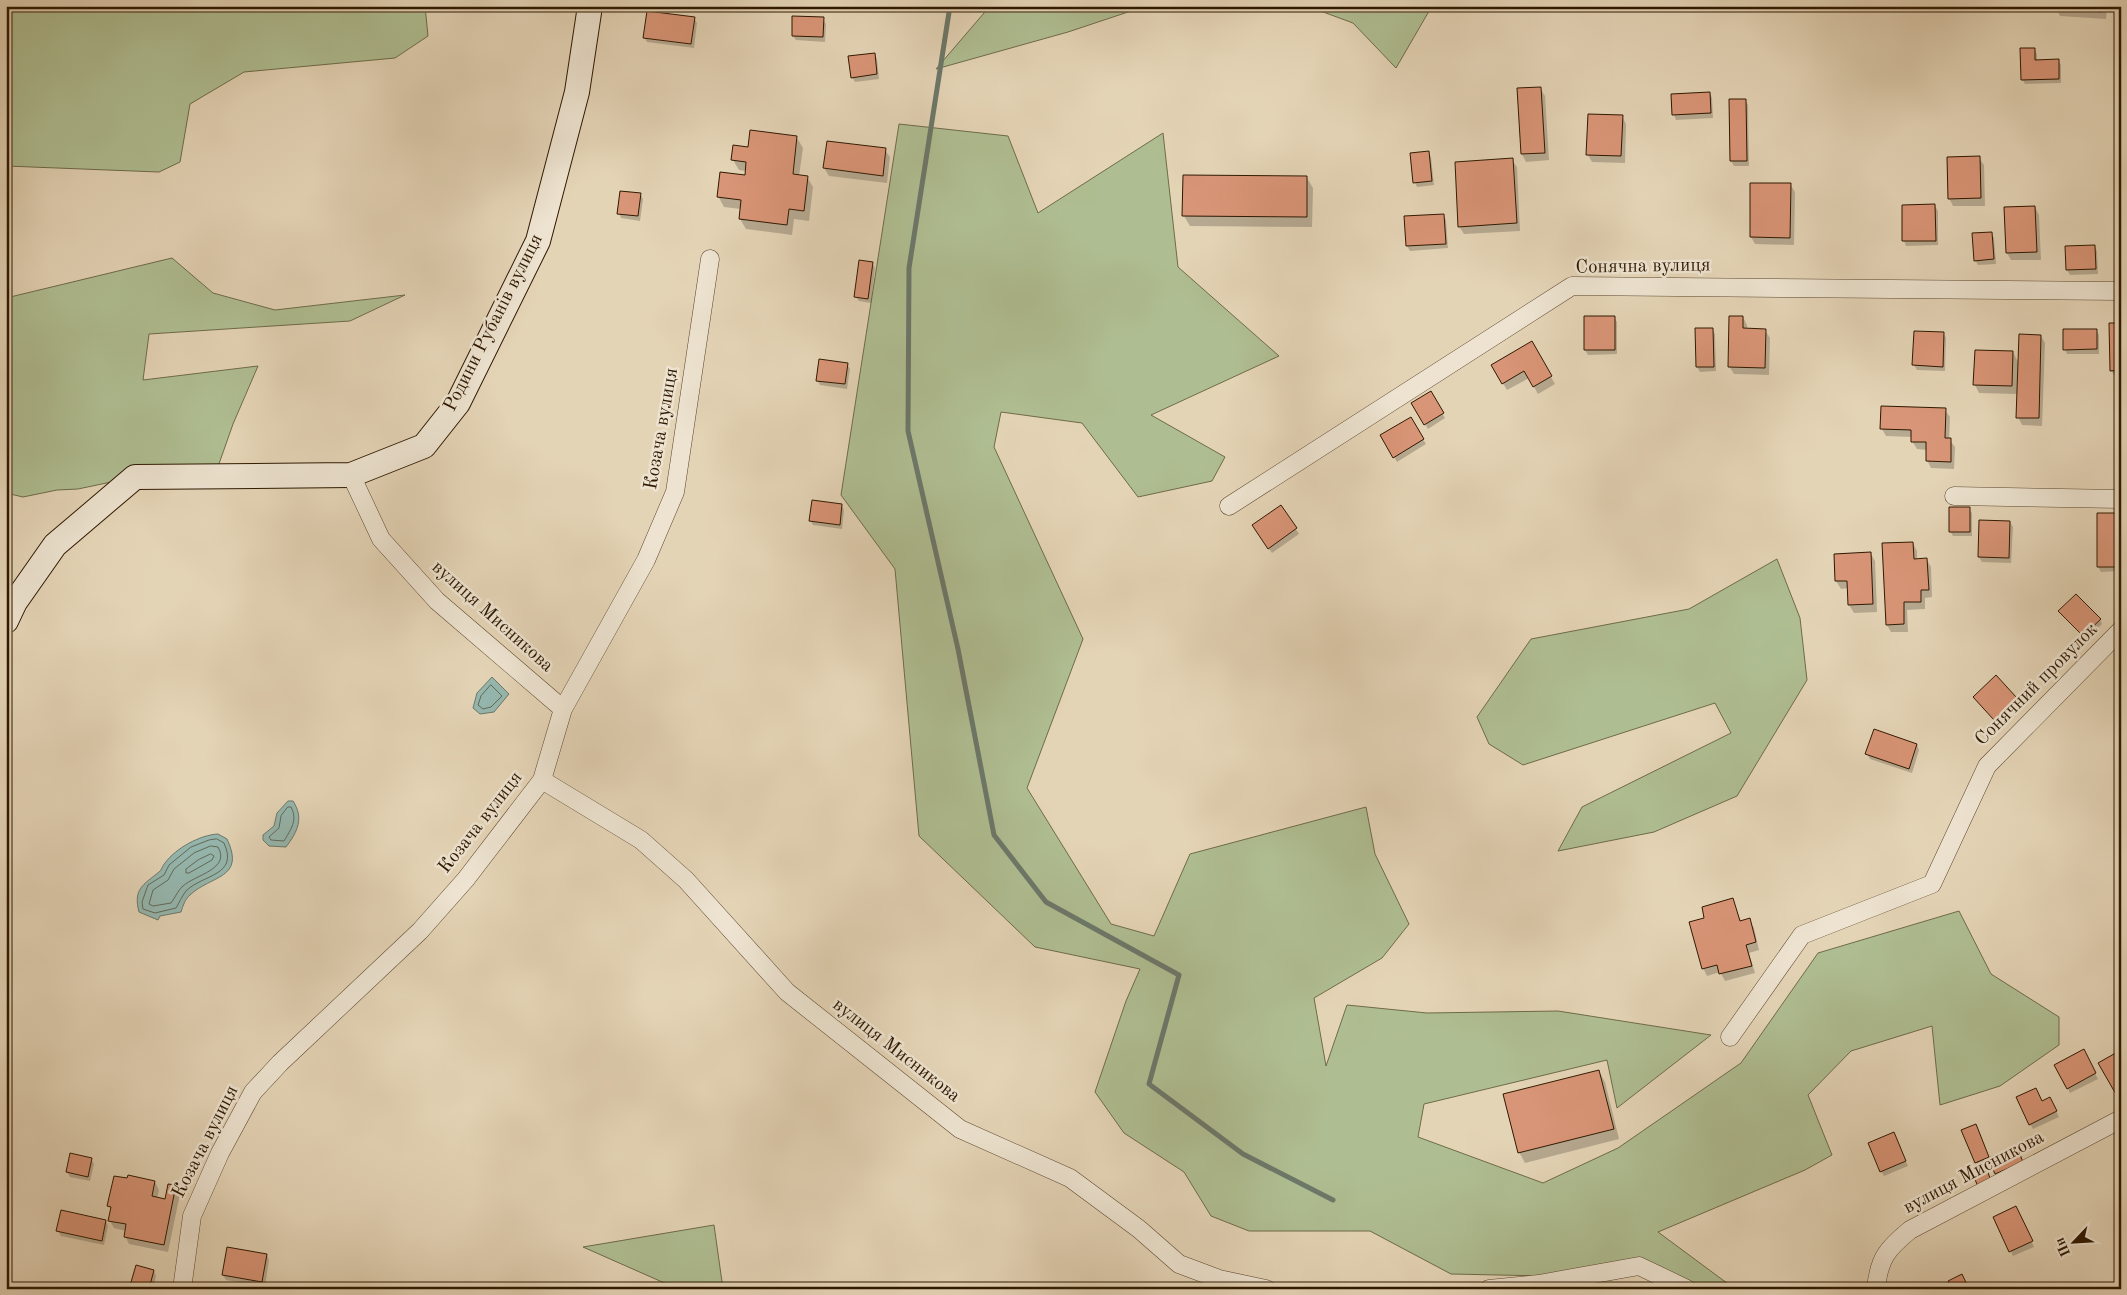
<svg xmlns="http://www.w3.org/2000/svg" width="2127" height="1295" viewBox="0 0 2127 1295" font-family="'Old Standard TT',serif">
<rect width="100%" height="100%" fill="#e4d4b6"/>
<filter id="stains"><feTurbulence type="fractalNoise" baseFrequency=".004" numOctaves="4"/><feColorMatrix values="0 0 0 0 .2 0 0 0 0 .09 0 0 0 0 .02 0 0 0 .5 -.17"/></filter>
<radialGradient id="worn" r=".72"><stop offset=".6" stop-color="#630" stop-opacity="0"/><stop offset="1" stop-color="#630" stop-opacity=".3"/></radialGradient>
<!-- green -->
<path fill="#afbe92" stroke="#6e6b49" d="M 6,6 L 425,6 L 428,36 L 395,58 L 244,72 L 190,104 L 180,162 L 159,172 L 6,166 Z
M 990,6 L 1146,6 L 1068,32 L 936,69 Z
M 1307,6 L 1432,6 L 1396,68 L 1353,23 Z
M 899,124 L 1008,136 L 1038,213 L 1163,133 L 1178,267 L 1279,356 L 1151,415 L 1225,457 L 1212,481 L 1138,497 L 1082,423 L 1001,412 L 994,447 L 1083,639 L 1027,788 L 1111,924 L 1154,936 L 1190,854 L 1366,807 L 1375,854 L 1409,924 L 1382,958 L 1314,998 L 1326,1066 L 1347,1005 L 1427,1013 L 1558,1011 L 1711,1035 L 1617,1108 L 1607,1060 L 1424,1104 L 1418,1137 L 1543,1183 L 1618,1148 L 1741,1063 L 1818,953 L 1959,911 L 1991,974 L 2059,1017 L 2059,1045 L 2000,1086 L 1940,1105 L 1932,1026 L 1851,1051 L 1808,1095 L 1832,1155 L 1805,1170 L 1658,1232 L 1735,1289 L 1694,1289 L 1624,1263 L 1546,1276 L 1451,1274 L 1370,1231 L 1249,1231 L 1211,1216 L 1184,1172 L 1124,1133 L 1095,1092 L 1126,1001 L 1140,969 L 1035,947 L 919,836 L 895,569 L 841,495 Z
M 172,258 L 213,293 L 275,310 L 405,295 L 350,321 L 149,334 L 143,380 L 258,366 L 233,424 L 214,478 L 135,477 L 78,489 L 57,490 L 23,497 L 6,493 L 6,298 Z
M 1777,559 L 1800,618 L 1807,680 L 1737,796 L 1654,832 L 1558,851 L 1582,807 L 1731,733 L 1715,703 L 1523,765 L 1489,744 L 1477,717 L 1531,639 L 1689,609 Z
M 714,1225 L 723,1289 L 678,1289 L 583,1247 Z"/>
<!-- water -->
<path fill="#95b8b0" stroke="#6c786a" d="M 492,677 L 509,694 L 494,712 L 480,714 L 473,708 L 477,693 Z
M 288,801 L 293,801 C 304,818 298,831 286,847 L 269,846 L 263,840 L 263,835 L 274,826 L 277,813 Z
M 218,834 L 227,839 C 246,879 211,875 190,895 C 185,899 183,906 181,912 L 160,916 L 158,920 L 139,912 C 133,889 143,885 159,872 C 162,870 162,866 165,863 C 176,848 200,835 218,834 Z"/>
<!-- shadow -->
<path fill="#0003" d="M 2055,6 L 2107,6 L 2106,19 L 2060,16 Z
M 694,18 L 697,23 L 694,48 L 647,42 L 644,37 Z
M 823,19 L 826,24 L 825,42 L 796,40 L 793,36 Z
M 2034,49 L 2037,54 L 2037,61 L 2058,60 L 2061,65 L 2061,83 L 2025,84 L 2022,79 Z
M 874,54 L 877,59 L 879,79 L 855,82 L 852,77 Z
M 1540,88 L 1545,96 L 1549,160 L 1526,162 L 1522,154 L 1518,89 Z
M 1710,93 L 1712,98 L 1713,118 L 1676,120 L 1674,115 L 1672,95 Z
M 1745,100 L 1748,105 L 1749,166 L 1734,166 L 1731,161 L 1730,101 Z
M 1622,116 L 1626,124 L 1625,163 L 1592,162 L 1588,155 Z
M 797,138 L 803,148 L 799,176 L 807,177 L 813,187 L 809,221 L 794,219 L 792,235 L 746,229 L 740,219 L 741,209 L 724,207 L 718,196 L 746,176 L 746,171 L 739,170 L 733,160 L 749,148 Z
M 885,150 L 890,157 L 887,183 L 829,176 L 824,168 Z
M 1428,153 L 1431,157 L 1434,185 L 1417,187 L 1415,182 Z
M 1979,158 L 1984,165 L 1985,206 L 1953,206 L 1949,198 Z
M 1512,160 L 1517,167 L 1520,231 L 1464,234 L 1459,226 Z
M 1307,178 L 1313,188 L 1312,227 L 1190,226 L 1184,216 Z
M 1790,184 L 1795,192 L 1794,245 L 1755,244 L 1751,237 Z
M 640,194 L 643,199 L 640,221 L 621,218 L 619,213 Z
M 1935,206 L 1938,211 L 1938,245 L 1906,246 L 1904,241 Z
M 2035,207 L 2039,215 L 2041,260 L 2011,260 L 2007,253 Z
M 1443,215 L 1446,220 L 1448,248 L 1410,251 L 1407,246 Z
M 1991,233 L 1994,238 L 1996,264 L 1978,265 L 1975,260 Z
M 2094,246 L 2097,251 L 2098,274 L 2070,275 L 2067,270 Z
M 872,263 L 875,268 L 871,303 L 859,301 L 856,297 Z
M 1614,317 L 1617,322 L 1617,354 L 1588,355 L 1585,350 Z
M 1743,317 L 1747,325 L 1747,329 L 1765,330 L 1770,338 L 1769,375 L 1734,374 L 1729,366 Z
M 2121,324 L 2121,375 L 2114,375 L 2111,370 Z
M 1712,329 L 1715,334 L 1716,371 L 1700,372 L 1697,367 Z
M 2096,330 L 2099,335 L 2099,354 L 2067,354 L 2065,350 Z
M 1915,332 L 1944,334 L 1946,338 L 1945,371 L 1917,370 L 1914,365 Z
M 2041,336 L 2045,343 L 2042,426 L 2022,425 L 2018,417 L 2018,394 L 1979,393 L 1975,385 L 2013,352 L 2019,364 Z
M 1531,342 L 1555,384 L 1538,394 L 1529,378 L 1507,390 L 1492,365 Z
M 847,364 L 850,369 L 847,389 L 820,385 L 817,380 Z
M 1430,393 L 1445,418 L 1428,429 L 1413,403 Z
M 1945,410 L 1950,417 L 1949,439 L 1955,447 L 1954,469 L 1931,468 L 1927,460 L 1927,450 L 1917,449 L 1912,441 L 1912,437 L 1886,436 L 1882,429 Z
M 1411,419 L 1426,444 L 1397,462 L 1382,436 Z
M 842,505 L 844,510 L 842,529 L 813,525 L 810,520 Z
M 1281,506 L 1299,534 L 1272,553 L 1256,530 Z
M 1969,509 L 1972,513 L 1972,536 L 1953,536 L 1950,531 Z
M 2121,514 L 2121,571 L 2101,572 L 2098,567 Z
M 2010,522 L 2013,527 L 2011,563 L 1982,562 L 1979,557 Z
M 1913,543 L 1917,551 L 1917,560 L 1927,560 L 1931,567 L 1932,597 L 1925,598 L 1925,609 L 1907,610 L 1908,632 L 1891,632 L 1887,625 Z
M 1871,554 L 1875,561 L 1877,612 L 1854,613 L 1849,605 L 1849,588 L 1841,589 L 1836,581 L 1835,555 Z
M 2060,612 L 2100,619 L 2102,624 L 2086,640 Z
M 1996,677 L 2019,704 L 1998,724 L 1974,698 Z
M 1917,745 L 1919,750 L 1912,773 L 1870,759 L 1867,754 Z
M 1733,900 L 1741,922 L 1749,920 L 1754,928 L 1759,950 L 1749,953 L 1755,973 L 1725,981 L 1720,972 L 1707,976 L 1703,968 L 1706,919 Z
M 2083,1051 L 2098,1079 L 2070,1093 L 2056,1065 Z
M 1599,1071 L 1605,1082 L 1619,1139 L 1525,1163 L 1519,1152 Z
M 2042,1102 L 2052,1104 L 2059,1117 L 2033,1129 L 2030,1124 Z
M 1978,1130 L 1990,1159 L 2025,1167 L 1999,1178 L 1991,1162 L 1984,1165 L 1985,1168 L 1979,1168 L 1976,1162 Z
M 1896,1138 L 1908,1166 L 1884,1176 L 1881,1171 Z
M 91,1159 L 94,1164 L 90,1181 L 70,1177 L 67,1172 Z
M 155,1182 L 159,1190 L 157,1199 L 166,1201 L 176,1186 L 180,1194 L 168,1252 L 129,1244 L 125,1236 L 126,1231 L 114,1228 L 110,1221 L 112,1211 L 109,1206 Z
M 2019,1213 L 2034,1247 L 2013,1256 L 1995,1218 Z
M 106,1221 L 108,1226 L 104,1245 L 61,1236 L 58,1231 Z
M 267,1255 L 269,1260 L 265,1287 L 226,1280 L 223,1275 Z
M 154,1271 L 156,1276 L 153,1289 L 130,1289 Z"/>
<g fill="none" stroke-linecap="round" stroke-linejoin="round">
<!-- shore -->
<path stroke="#626858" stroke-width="1" d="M 491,685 L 502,696 L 491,707 L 483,709 L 478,705 L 481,696 Z
M 288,807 L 291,807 C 298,820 291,829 284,841 L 271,840 L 269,837 L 279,828 L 281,816 Z
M 217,839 L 224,843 C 239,876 203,874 186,891 C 182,896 179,903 176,908 L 155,913 L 143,909 L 142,902 L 148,885 L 164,875 L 169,865 L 191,847 L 209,840 Z
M 211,846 L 218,847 C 231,869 195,875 183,886 C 178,890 175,898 171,903 L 153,906 L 149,904 L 153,890 L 168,880 L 174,869 L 194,853 Z
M 211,854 L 214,856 L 212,860 L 189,873 L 186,873 L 186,869 L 198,860 Z"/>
<!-- stream -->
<path stroke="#6c786a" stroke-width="5" d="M 950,6 L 909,268 L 908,431 L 958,649 L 994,835 L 1046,902 L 1179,975 L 1149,1084 L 1243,1154 L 1333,1200"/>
</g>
<!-- building -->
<path fill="#d99577" stroke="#2e1800" d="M 2054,6 L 2103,6 L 2102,12 L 2054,8 Z
M 647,11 L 695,17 L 691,44 L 643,38 Z
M 792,16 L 824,17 L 823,37 L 792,36 Z
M 2020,48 L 2035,48 L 2035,60 L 2059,59 L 2059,79 L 2021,80 Z
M 875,53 L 877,74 L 851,78 L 848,56 Z
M 1541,87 L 1545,153 L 1521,154 L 1517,88 Z
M 1710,92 L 1711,113 L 1672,115 L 1671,94 Z
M 1729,99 L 1746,99 L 1747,161 L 1730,161 Z
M 1588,114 L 1623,115 L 1621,156 L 1586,155 Z
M 750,130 L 797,136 L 793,174 L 808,176 L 804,211 L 789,209 L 787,225 L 739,219 L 741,200 L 717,197 L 720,172 L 745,175 L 746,162 L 731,160 L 733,145 L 748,147 Z
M 827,141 L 886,148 L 883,176 L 823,168 Z
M 1429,151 L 1432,181 L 1413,183 L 1410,153 Z
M 1980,156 L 1981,198 L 1948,199 L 1947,157 Z
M 1513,158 L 1517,223 L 1458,227 L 1455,162 Z
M 1183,175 L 1307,176 L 1307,217 L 1182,216 Z
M 1750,183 L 1791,183 L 1790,238 L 1750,237 Z
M 620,191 L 641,193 L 638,216 L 617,214 Z
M 1935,204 L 1936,241 L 1902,241 L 1902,205 Z
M 2035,206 L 2037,252 L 2006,253 L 2004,207 Z
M 1444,214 L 1446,244 L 1406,246 L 1404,216 Z
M 1992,232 L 1994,259 L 1974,261 L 1972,233 Z
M 2095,245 L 2096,269 L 2066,270 L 2065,246 Z
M 859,260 L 873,262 L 868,299 L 854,297 Z
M 1584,316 L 1615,316 L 1615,350 L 1584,350 Z
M 1729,316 L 1743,316 L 1743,328 L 1766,329 L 1765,368 L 1728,367 Z
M 2109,323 L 2121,323 L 2121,370 L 2110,371 Z
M 1695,328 L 1713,328 L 1714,367 L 1696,367 Z
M 2063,329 L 2097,329 L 2097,349 L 2063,350 Z
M 1914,331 L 1944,332 L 1943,367 L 1912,365 Z
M 2019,334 L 2041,335 L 2039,418 L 2016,418 Z
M 1532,341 L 1552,376 L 1533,387 L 1524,371 L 1502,384 L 1491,365 Z
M 1975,350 L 2013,351 L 2012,386 L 1973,385 Z
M 819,359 L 848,363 L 845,384 L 816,381 Z
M 1431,391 L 1444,413 L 1424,425 L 1411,403 Z
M 1881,406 L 1946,408 L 1945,438 L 1951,438 L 1951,462 L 1926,461 L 1926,442 L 1911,442 L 1911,430 L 1880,429 Z
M 1411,417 L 1424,439 L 1393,458 L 1380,435 Z
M 812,500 L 842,504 L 840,525 L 809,521 Z
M 1281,505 L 1297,528 L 1268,549 L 1252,525 Z
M 1949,507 L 1970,507 L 1970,532 L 1949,532 Z
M 2097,513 L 2121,513 L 2121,567 L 2097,567 Z
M 1979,520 L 2010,521 L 2009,558 L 1978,557 Z
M 1913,542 L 1914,559 L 1927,558 L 1929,590 L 1921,590 L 1921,602 L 1904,602 L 1904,624 L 1886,625 L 1882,543 Z
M 1871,552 L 1873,604 L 1848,605 L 1847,581 L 1835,581 L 1834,554 Z
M 2076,594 L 2101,619 L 2083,636 L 2058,611 Z
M 1996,675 L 2017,698 L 1994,720 L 1973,697 Z
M 1874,729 L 1917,744 L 1909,769 L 1865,754 Z
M 1733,898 L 1740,921 L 1750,918 L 1756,942 L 1746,945 L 1752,966 L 1719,974 L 1717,965 L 1702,969 L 1689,922 L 1704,918 L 1702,907 Z
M 2084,1049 L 2096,1073 L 2067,1089 L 2054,1065 Z
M 2121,1050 L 2121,1093 L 2117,1096 L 2098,1063 Z
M 1599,1070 L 1614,1129 L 1518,1153 L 1503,1094 Z
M 2036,1088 L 2042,1101 L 2050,1097 L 2057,1111 L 2029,1125 L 2016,1097 Z
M 1976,1124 L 1989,1157 L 1975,1163 L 1961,1130 Z
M 1894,1132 L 1906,1161 L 1880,1172 L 1868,1143 Z
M 2017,1147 L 2023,1162 L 1995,1174 L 1988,1158 Z
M 70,1153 L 92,1158 L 88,1177 L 66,1172 Z
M 1985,1165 L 1992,1183 L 1979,1189 L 1971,1170 Z
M 128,1175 L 155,1181 L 152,1196 L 165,1199 L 168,1184 L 176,1185 L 164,1245 L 124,1237 L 126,1224 L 108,1221 L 111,1207 L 107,1206 L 114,1176 L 127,1178 Z
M 2016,1206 L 2033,1241 L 2009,1252 L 1993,1217 Z
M 61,1210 L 106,1220 L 102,1241 L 56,1231 Z
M 227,1247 L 267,1254 L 262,1282 L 222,1275 Z
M 136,1265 L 154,1270 L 149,1289 L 129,1289 Z
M 1962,1274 L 1969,1289 L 1952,1289 L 1948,1281 Z"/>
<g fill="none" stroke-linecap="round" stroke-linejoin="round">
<defs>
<path id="street" d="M 351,475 L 381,539 L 437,601 L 563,709
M 1954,496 L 2121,499
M 1229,506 L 1572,286 L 2121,291
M 542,780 L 641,840 L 686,880 L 787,992 L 960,1129 L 1070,1178 L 1139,1229 L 1179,1264 L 1219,1279 L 1266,1289
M 1730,1037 L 1802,935 L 1932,884 L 1987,766 L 2121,630
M 182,1289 L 192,1216 L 220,1153 L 253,1092 L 280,1063 L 420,931 L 466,879 L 542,780 L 563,709 L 646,560 L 675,492 L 710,259
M 1489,1289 L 1539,1284 L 1639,1266 L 1687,1289
M 1876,1289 C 1879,1258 1887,1249 1910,1230 L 2121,1119"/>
<path id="secondary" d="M 6,621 L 15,602 L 55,545 L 135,477 L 351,475 L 424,446 L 458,403 L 538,241 L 577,92 L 590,6"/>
</defs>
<!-- street casing -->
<use href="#street" stroke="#5c472e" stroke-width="19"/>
<!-- secondary casing -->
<use href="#secondary" stroke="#2e1800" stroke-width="26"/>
<!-- street -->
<use href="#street" stroke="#ede3d0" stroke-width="18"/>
<!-- secondary -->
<use href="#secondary" stroke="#ede3d0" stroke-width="24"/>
</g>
<g text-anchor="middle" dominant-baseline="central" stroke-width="5" stroke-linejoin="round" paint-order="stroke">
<!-- street labels -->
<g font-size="19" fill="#2e1800" stroke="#ede3d0">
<text transform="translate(1643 267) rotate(-1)">Сонячна вулиця</text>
<text transform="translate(494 323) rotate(-63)">Родини Рубанів вулиця</text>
<text transform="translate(662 429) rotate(-80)">Козача вулиця</text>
<text transform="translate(492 617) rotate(42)">вулиця Мисникова</text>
<text transform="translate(2037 685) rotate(-45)">Сонячний провулок</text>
<text transform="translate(481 823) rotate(-52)">Козача вулиця</text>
<text transform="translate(896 1051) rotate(38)">вулиця Мисникова</text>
<text transform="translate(206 1142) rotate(-63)">Козача вулиця</text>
<text transform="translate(1974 1173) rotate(-28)">вулиця Мисникова</text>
</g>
</g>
<!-- margin -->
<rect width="2127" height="1295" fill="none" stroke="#e4d4b6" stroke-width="25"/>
<rect x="8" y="8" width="2112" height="1280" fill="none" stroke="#2e1800" stroke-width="2.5"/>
<rect x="12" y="12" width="2102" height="1270" fill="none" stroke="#2e1800"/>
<!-- north arrow -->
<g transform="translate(2074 1242) rotate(245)" stroke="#ede3d0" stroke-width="4" paint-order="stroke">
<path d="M0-4L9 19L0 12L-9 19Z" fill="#2e1800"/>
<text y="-8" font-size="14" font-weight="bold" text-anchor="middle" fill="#2e1800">Пн</text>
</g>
<rect width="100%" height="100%" filter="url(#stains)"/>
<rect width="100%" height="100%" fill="url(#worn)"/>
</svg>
